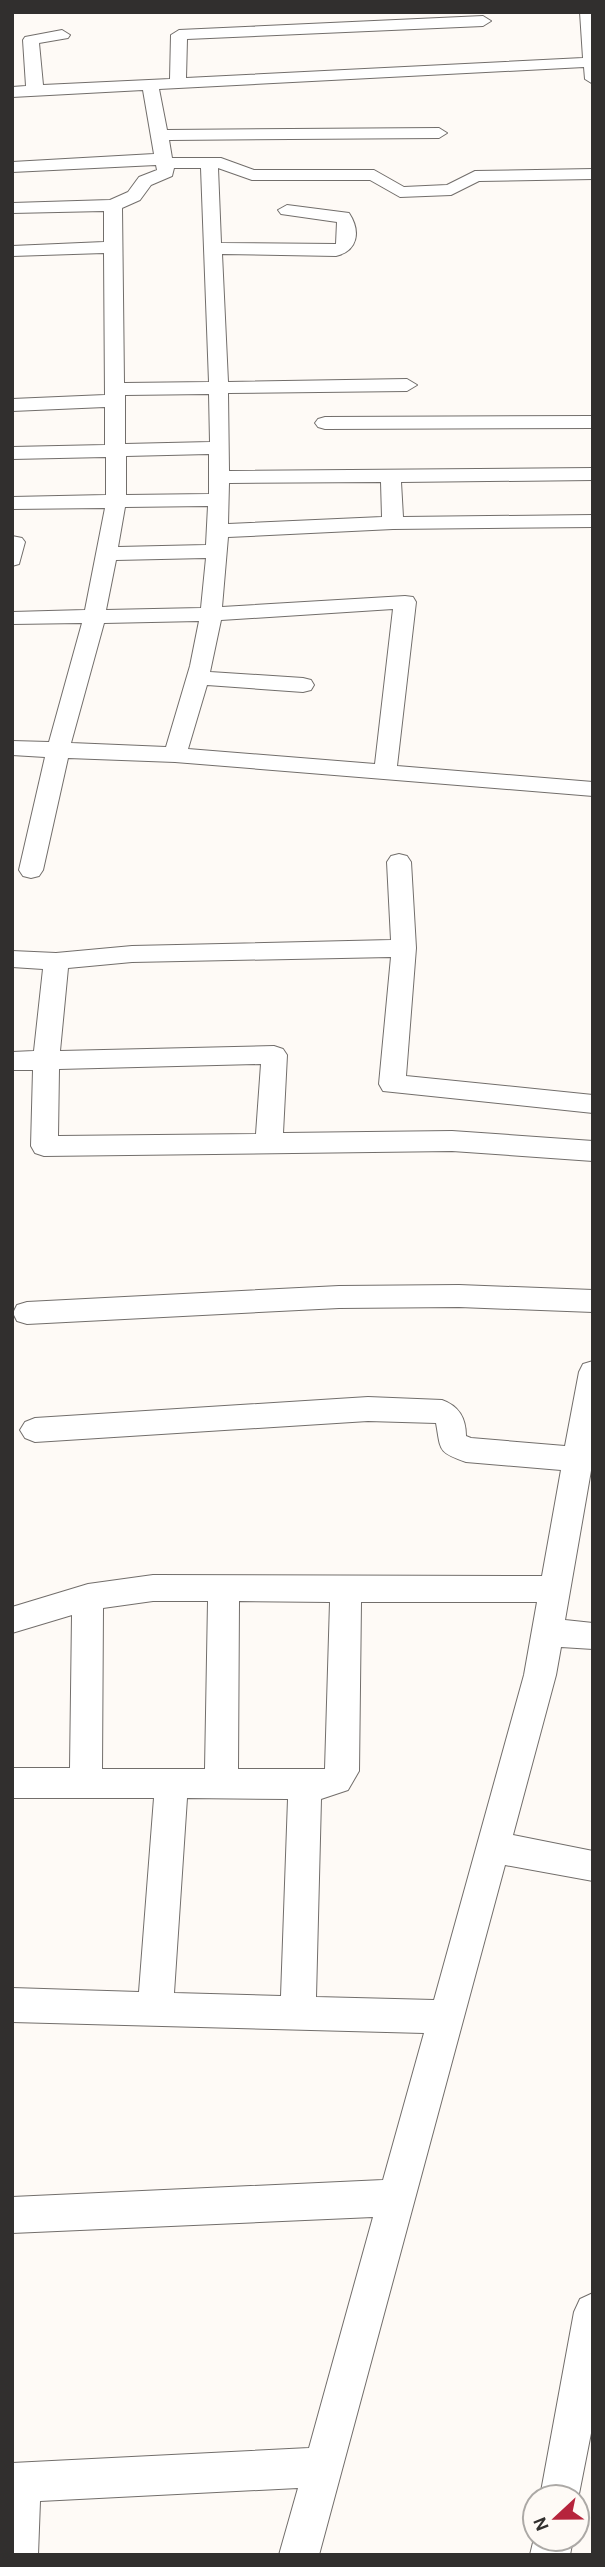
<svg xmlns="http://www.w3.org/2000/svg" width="605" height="2567" viewBox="0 0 605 2567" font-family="Karla,sans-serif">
<rect width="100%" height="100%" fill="#fefaf6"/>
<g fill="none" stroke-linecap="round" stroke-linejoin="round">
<defs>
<path id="minor" d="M 580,12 L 593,12 L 593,84 L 585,79 L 584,67 L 159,89 L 167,130 L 439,128 L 447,133 L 439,138 L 169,140 L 172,158 L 221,158 L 254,170 L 374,170 L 404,187 L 447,185 L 475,171 L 593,169 L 593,179 L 479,181 L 451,195 L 400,197 L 370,180 L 252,180 L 218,168 L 221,243 L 336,244 L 337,222 L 281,214 L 278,210 L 287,205 L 349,213 C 361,231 358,251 336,256 L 222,254 L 228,382 L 407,379 L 417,385 L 407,391 L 228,393 L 229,471 L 593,468 L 593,480 L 401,482 L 403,517 L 593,515 L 593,527 L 393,529 L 228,537 L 222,607 L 405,596 L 413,597 L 416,602 L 397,766 L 593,782 L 593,796 L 175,762 L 68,758 L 43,870 L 39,876 L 31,878 L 23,876 L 19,870 L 45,757 L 12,755 L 12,741 L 49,742 L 82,623 L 12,624 L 12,612 L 85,610 L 105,508 L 12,509 L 12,497 L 106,495 L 106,457 L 12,459 L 12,447 L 105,445 L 105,407 L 12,411 L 12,399 L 105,395 L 104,253 L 12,256 L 12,246 L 104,242 L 104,211 L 12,213 L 12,203 L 110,200 L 128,192 L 139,177 L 157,170 L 156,165 L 12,172 L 12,162 L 154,154 L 143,90 L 12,97 L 12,87 L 26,86 L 23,40 L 25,37 L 62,30 L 70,35 L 68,38 L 39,43 L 43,85 L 170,79 L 171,35 L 179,30 L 483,16 L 491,21 L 483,26 L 187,39 L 186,78 L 583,58 ZM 174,168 L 201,168 L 209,382 L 124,383 L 122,208 L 140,200 L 151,185 L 172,176 ZM 209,394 L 210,442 L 125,444 L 125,395 ZM 209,454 L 209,494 L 126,495 L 126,456 ZM 381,482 L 382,517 L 228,524 L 229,483 ZM 208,506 L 206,545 L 118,547 L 125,507 ZM 206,558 L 201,608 L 106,610 L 116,560 ZM 393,609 L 375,764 L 188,749 L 207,685 L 303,692 L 311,690 L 314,685 L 311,680 L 303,678 L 210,672 L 221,620 ZM 199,621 L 190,666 L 166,747 L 71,743 L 104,623 Z
M 593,416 L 593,428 L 325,429 L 318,427 L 315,423 L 318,419 L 325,417 Z
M 12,536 L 22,538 L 25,542 L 19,564 L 12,566 Z
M 399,854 L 407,856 L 411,862 L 416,948 L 406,1076 L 593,1095 L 593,1113 L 383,1091 L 379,1084 L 391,957 L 132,962 L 68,968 L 60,1051 L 274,1046 L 283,1049 L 287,1055 L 283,1133 L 452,1131 L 593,1141 L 593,1161 L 452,1151 L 44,1156 L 35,1153 L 31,1146 L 33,1070 L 12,1070 L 12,1052 L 34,1051 L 43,969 L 12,967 L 12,951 L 56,953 L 132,946 L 391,940 L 387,862 L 391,856 ZM 261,1064 L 256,1134 L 58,1136 L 59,1069 Z
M 459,1285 L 593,1290 L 593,1312 L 459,1307 L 339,1308 L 27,1324 L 17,1321 L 13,1313 L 17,1305 L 27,1302 L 339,1286 Z
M 593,1361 L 593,1459 L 565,1620 L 593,1623 L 593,1649 L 561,1647 L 556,1675 L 513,1835 L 593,1851 L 593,1881 L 505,1865 L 319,2555 L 279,2555 L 298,2488 L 40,2501 L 38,2555 L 12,2555 L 12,2463 L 309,2448 L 373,2217 L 12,2233 L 12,2197 L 383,2180 L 424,2033 L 12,2022 L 12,1988 L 139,1992 L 154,1798 L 12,1798 L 12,1768 L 70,1768 L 72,1615 L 12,1633 L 12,1607 L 88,1584 L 153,1575 L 542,1576 L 561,1470 L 466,1462 C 437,1452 441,1450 436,1423 L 368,1421 L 35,1442 L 25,1438 L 20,1430 L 25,1422 L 35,1418 L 368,1397 L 442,1400 C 459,1406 466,1418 466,1436 L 471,1438 L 565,1446 L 579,1372 L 583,1364 ZM 153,1601 L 208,1601 L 205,1769 L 102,1769 L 103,1608 ZM 239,1601 L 330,1602 L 325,1769 L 238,1769 ZM 361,1602 L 537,1602 L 524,1675 L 434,2000 L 316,1997 L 321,1799 L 348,1790 L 359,1771 ZM 187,1798 L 288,1799 L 281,1996 L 174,1993 Z
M 593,2293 L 593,2423 L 577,2504 L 577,2497 L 540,2497 L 574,2312 L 580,2299 Z
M 535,2534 L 535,2539 L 573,2539 L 570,2555 L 530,2555 Z"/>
</defs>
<!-- minor casing -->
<use href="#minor" stroke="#726e6b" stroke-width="2"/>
<!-- minor -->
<use href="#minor" fill="#fff" fill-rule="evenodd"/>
</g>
<!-- border -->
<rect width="605" height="2567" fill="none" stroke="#312f2e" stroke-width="28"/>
<!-- north arrow -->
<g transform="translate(556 2518) rotate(248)"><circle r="33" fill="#fefaf6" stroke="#aca9a6" stroke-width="2"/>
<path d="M0-5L12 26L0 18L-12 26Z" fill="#b6243c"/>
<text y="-10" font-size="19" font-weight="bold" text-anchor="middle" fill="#312f2e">N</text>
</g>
</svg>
